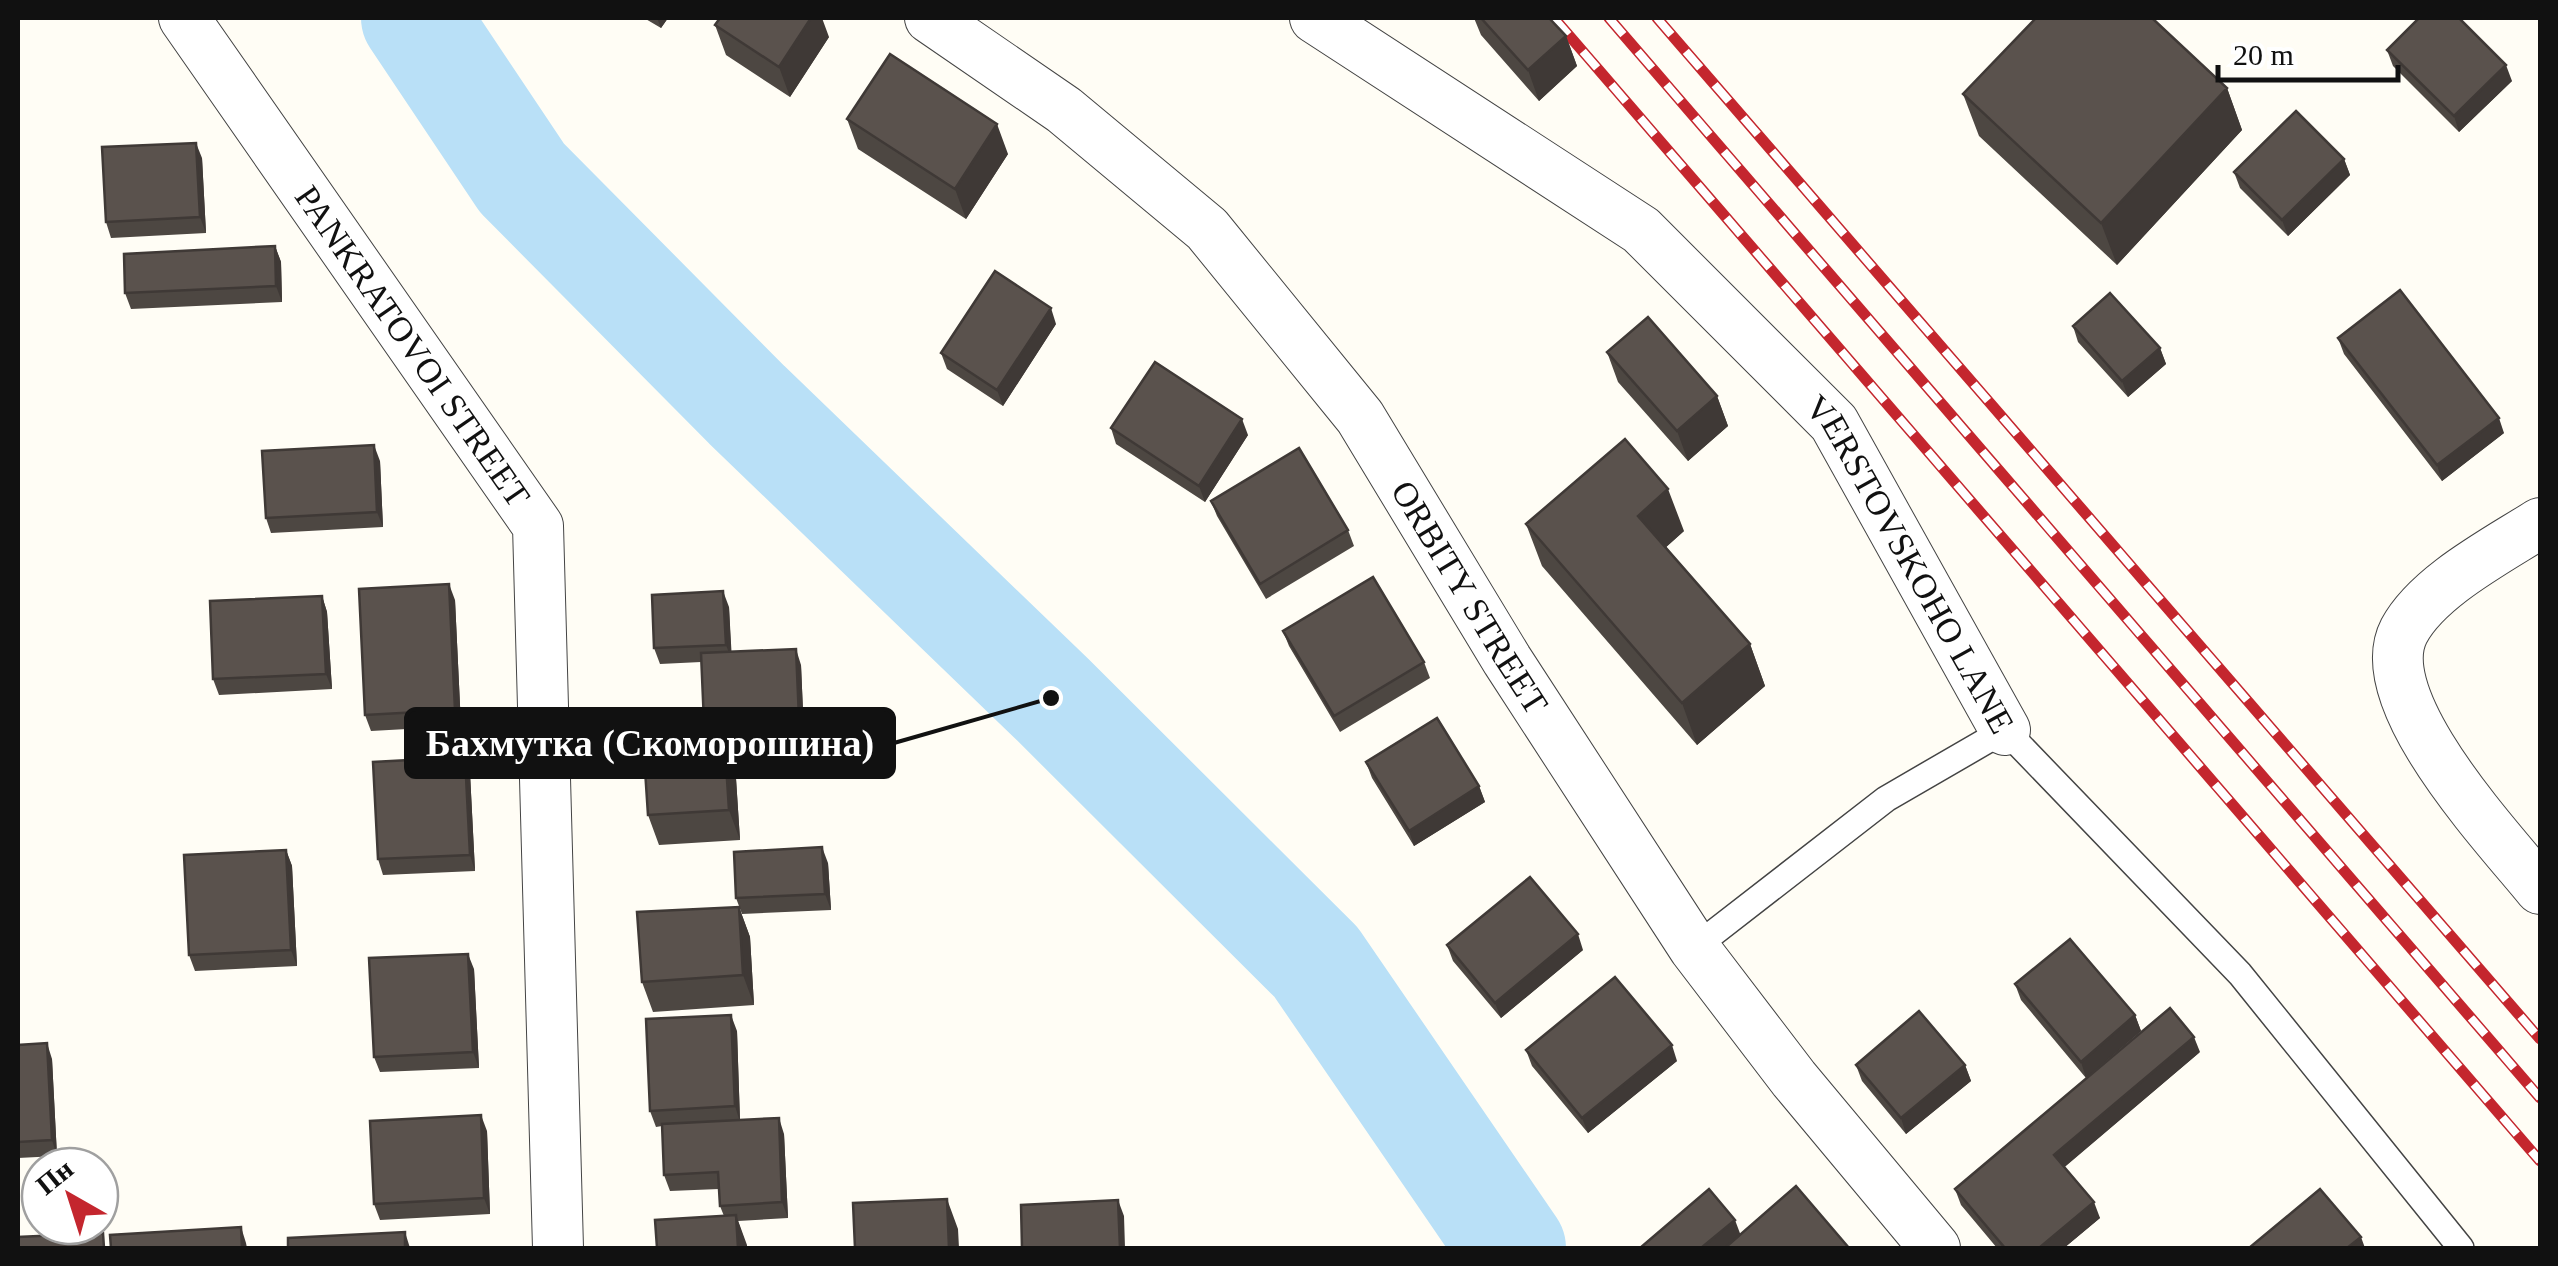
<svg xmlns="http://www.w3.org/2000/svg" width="2558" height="1266" viewBox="0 0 2558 1266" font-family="Georgia,serif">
<rect width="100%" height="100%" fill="#fffdf5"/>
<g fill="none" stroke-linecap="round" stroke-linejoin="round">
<!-- river -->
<path stroke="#b9e0f7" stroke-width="108" d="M 415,18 L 522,178 L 747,405 L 1051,698 L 1316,962 L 1512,1248"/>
<defs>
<path id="lane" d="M 1694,948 L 1886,799 L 2005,730 L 2240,974 L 2461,1248"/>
<g id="street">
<path id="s1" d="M 184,18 L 538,526 L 558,1248"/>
<path id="s2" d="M 930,18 L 1064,110 L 1207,229 L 1360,417 L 1507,660 L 1694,948 L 1794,1079 L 1935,1248"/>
<path id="s3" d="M 1315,18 L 1641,230 L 1834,423 L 2005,730"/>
<path d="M 2540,523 C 2498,550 2428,586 2404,631 C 2368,700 2498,837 2540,889"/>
</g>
</defs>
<!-- lane casing -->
<use href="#lane" stroke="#444" stroke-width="28"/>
<!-- street casing -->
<use href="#street" stroke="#444" stroke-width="52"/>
<!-- lane -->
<use href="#lane" stroke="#fff" stroke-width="25"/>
<!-- street -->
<use href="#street" stroke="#fff" stroke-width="50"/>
<defs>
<path id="rail" d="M 1554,18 L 2540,1161
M 1609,18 L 2540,1098
M 1657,18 L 2540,1039"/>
</defs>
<!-- rail casing -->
<use href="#rail" stroke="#c4262e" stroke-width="11"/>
<!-- rail -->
<use href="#rail" stroke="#fff" stroke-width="8" stroke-dasharray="22" stroke-linecap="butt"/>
</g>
<!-- wall -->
<path fill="#4d4742" d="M 644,18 L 668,18 L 661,28 Z
M 1474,18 L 1549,18 L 1566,36 L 1577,66 L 1539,101 L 1481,35 Z
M 715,25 L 829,37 L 790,97 L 726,55 Z
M 2387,50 L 2512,81 L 2459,132 L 2393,66 Z
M 2227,88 L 2242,130 L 2117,265 L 1979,136 L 1963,94 Z
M 847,119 L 1008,154 L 966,219 L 858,149 Z
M 202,158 L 206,233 L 111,238 L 106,222 Z
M 2344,159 L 2350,175 L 2288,236 L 2240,188 L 2234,172 Z
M 275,246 L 281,262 L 282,302 L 131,309 L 125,293 Z
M 1056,324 L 1003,406 L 947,369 L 941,353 Z
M 2073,326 L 2160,348 L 2166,364 L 2128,397 L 2078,342 Z
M 2338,338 L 2504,433 L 2442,481 L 2344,354 Z
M 1607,352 L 1717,396 L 1728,426 L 1688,461 L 1618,382 Z
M 1111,428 L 1248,435 L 1205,502 L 1116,444 Z
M 380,461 L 383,527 L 271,533 L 266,518 Z
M 1211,501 L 1348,530 L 1354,546 L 1266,599 L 1217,516 Z
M 1526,524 L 1684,531 L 1666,547 L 1750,644 L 1765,686 L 1697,745 L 1542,566 Z
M 322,596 L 327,612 L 332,689 L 219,695 L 213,679 Z
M 455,600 L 461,726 L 371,731 L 365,715 Z
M 729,607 L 731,651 L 801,665 L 804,734 L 726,738 L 735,763 L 740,840 L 659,845 L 648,815 L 709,734 L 704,723 L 701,662 L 660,664 L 654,648 Z
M 1283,631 L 1424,662 L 1430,678 L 1340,732 L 1289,646 Z
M 465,757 L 470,773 L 475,871 L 383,875 L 378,859 Z
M 1366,762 L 1479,786 L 1485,802 L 1414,846 L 1372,778 Z
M 286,850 L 292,866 L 297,966 L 195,971 L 189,955 Z
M 828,863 L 831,910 L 742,914 L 736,898 Z
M 739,907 L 750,937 L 754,1005 L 653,1012 L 642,982 Z
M 1447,945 L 1583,950 L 1501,1018 L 1453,961 Z
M 474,969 L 479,1068 L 380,1072 L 374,1057 Z
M 2015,984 L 2135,1015 L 2141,1031 L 2086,1078 L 2021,1000 Z
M 737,1031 L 740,1120 L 784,1134 L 788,1218 L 738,1221 L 747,1248 L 657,1248 L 724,1216 L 720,1206 L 719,1189 L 670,1191 L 664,1175 L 662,1126 L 656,1127 L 650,1111 Z
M 18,1045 L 52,1059 L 57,1156 L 18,1158 Z
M 1526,1050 L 1677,1061 L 1588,1133 L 1532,1066 Z
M 2200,1052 L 2064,1167 L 2100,1218 L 2064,1248 L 1997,1248 L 1961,1205 L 1955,1189 Z
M 1856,1065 L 1965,1065 L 1971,1081 L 1906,1134 L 1862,1081 Z
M 487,1131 L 490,1214 L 380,1220 L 374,1204 Z"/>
<!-- shaded-wall -->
<path fill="#3f3936" d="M 657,18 L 668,18 L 661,28 Z
M 811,18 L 822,18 L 829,37 L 790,97 L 779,67 Z
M 1566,36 L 1577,66 L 1539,101 L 1528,70 Z
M 2506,65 L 2512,81 L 2459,132 L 2454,116 Z
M 2227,88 L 2242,130 L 2117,265 L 2101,223 Z
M 997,124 L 1008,154 L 966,219 L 955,189 Z
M 196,143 L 202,158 L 206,233 L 200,217 Z
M 2344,159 L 2350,175 L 2288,236 L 2282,220 Z
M 275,246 L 281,262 L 282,302 L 276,286 Z
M 1051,308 L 1056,324 L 1003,406 L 997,390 Z
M 2160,348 L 2166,364 L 2128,397 L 2122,381 Z
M 1717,396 L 1728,426 L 1688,461 L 1677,431 Z
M 2499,418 L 2504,433 L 2442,481 L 2437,465 Z
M 1242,419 L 1248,435 L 1205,502 L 1199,486 Z
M 374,445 L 380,461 L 383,527 L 377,512 Z
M 1668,489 L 1684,531 L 1654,558 L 1638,516 Z
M 449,584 L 455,600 L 461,726 L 455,710 Z
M 723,591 L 729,607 L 732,661 L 726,645 Z
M 322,596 L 327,612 L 332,689 L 326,674 Z
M 1750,644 L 1765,686 L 1697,745 L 1682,703 Z
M 796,649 L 801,665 L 804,734 L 799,718 Z
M 724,733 L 735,763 L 740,840 L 729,810 Z
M 465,757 L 470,773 L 475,871 L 470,855 Z
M 1479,786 L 1485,802 L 1414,846 L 1409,831 Z
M 822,847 L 828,863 L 831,910 L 825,894 Z
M 286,850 L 292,866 L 297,966 L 291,950 Z
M 739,907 L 750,937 L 754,1005 L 743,975 Z
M 1578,934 L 1583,950 L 1501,1018 L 1495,1003 Z
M 468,954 L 474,969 L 479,1068 L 473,1052 Z
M 731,1015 L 737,1031 L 740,1122 L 735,1106 Z
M 2135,1015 L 2141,1031 L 2086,1078 L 2081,1062 Z
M 2194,1037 L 2200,1052 L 2060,1171 L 2054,1155 Z
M 47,1043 L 52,1059 L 57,1156 L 52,1140 Z
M 1672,1045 L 1677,1061 L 1588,1133 L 1582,1118 Z
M 1965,1065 L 1971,1081 L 1906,1134 L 1901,1118 Z
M 481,1115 L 487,1131 L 490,1214 L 484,1198 Z
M 779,1118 L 784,1134 L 788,1218 L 782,1202 Z
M 947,1199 L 958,1229 L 959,1248 L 949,1248 Z
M 1118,1200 L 1124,1216 L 1125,1248 L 1120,1248 Z
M 2094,1202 L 2100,1218 L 2064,1248 L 2039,1248 Z
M 736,1215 L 747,1245 L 747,1248 L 738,1248 Z
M 1735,1220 L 1741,1236 L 1726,1248 L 1701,1248 Z
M 241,1227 L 246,1243 L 247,1248 L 242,1248 Z
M 405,1232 L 410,1248 L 405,1248 Z
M 2361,1237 L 2365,1248 L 2347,1248 Z"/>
<!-- building -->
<path fill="#5a524d" stroke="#3f3936" stroke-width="2.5" d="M 720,18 L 811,18 L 779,67 L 715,25 Z
M 1481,18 L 1549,18 L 1566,36 L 1528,70 Z
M 2036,18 L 2152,18 L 2227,88 L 2101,223 L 1963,94 Z
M 2419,18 L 2459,18 L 2506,65 L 2454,116 L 2387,50 Z
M 890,54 L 997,124 L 955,189 L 847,119 Z
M 2296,111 L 2344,159 L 2282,220 L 2234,172 Z
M 196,143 L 200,217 L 106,222 L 102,147 Z
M 275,246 L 276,286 L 125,293 L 124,254 Z
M 995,271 L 1051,308 L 997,390 L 941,353 Z
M 2400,290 L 2499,418 L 2437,465 L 2338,338 Z
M 2110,293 L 2160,348 L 2122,381 L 2073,326 Z
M 1648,317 L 1717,396 L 1677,431 L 1607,352 Z
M 1155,362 L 1242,419 L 1199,486 L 1111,428 Z
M 1625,439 L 1668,489 L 1638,516 L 1750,644 L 1682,703 L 1526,524 Z
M 374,445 L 377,512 L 266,518 L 262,451 Z
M 1299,448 L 1348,530 L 1260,584 L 1211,501 Z
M 1373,577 L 1424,662 L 1334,716 L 1283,631 Z
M 449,584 L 455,710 L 365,715 L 359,589 Z
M 723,591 L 726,645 L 654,648 L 652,595 Z
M 322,596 L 326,674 L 213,679 L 210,601 Z
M 796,649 L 799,718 L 704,723 L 701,653 Z
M 1437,718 L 1479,786 L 1409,831 L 1366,762 Z
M 724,733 L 729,810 L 648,815 L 643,739 Z
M 465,757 L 470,855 L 378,859 L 373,762 Z
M 822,847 L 825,894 L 736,898 L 734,852 Z
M 286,850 L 291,950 L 189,955 L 184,855 Z
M 1530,877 L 1578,934 L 1495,1003 L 1447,945 Z
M 739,907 L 743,975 L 642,982 L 637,912 Z
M 2070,939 L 2135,1015 L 2081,1062 L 2015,984 Z
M 468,954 L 473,1052 L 374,1057 L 369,958 Z
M 1615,977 L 1672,1045 L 1582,1118 L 1526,1050 Z
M 2170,1008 L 2194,1037 L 2054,1155 L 2094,1202 L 2039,1248 L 2005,1248 L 1955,1189 Z
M 1919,1011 L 1965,1065 L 1901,1118 L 1856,1065 Z
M 731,1015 L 735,1106 L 650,1111 L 646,1019 Z
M 47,1043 L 52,1140 L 18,1142 L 18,1045 Z
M 481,1115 L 484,1198 L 374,1204 L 370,1121 Z
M 779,1118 L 782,1202 L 720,1206 L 718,1172 L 664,1175 L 662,1124 Z
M 1796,1186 L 1849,1248 L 1727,1248 L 1726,1247 Z
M 1709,1189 L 1735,1220 L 1701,1248 L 1640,1248 Z
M 2320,1189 L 2361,1237 L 2347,1248 L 2249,1248 Z
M 947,1199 L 949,1248 L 855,1248 L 853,1203 Z
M 1118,1200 L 1120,1248 L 1022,1248 L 1021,1205 Z
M 736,1215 L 738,1248 L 657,1248 L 655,1220 Z
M 241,1227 L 242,1248 L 111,1248 L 110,1235 Z
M 405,1232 L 405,1248 L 288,1248 L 288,1238 Z
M 103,1233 L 104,1248 L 18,1248 L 18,1237 Z"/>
<g text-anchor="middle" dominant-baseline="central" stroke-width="10" stroke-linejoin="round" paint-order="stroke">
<!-- street labels -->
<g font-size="35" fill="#111" stroke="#fff">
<text stroke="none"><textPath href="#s1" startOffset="400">PANKRATOVOI STREET</textPath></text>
<text stroke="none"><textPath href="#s3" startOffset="822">VERSTOVSKOHO LANE</textPath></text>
<text stroke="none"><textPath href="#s2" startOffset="802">ORBITY STREET</textPath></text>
</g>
</g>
<!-- callouts -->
<path fill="none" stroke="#111" stroke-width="4" d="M1051 698L894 743"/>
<circle fill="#111" stroke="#fff" stroke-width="4" cx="1051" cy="698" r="10"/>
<rect fill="#111" stroke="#111" stroke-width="4" x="406" y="709" width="488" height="68" rx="10"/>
<g font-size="38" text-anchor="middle" font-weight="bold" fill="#fff">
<text x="650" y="756">Бахмутка (Скоморошина)</text>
</g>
<!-- border -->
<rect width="2558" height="1266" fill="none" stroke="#111111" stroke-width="40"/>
<!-- north arrow -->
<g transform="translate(70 1196) rotate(321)"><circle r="48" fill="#ffffff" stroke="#a0a0a0" stroke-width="2.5"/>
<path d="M0-8L18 38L0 25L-18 38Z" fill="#c4262e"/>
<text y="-15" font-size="28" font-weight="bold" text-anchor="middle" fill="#111111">Пн</text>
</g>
<!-- scale -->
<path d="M2218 65v15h180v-15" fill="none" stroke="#111111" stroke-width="5"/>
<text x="2233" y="65" font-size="30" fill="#111111" stroke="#ffffff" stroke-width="8" paint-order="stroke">20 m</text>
</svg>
